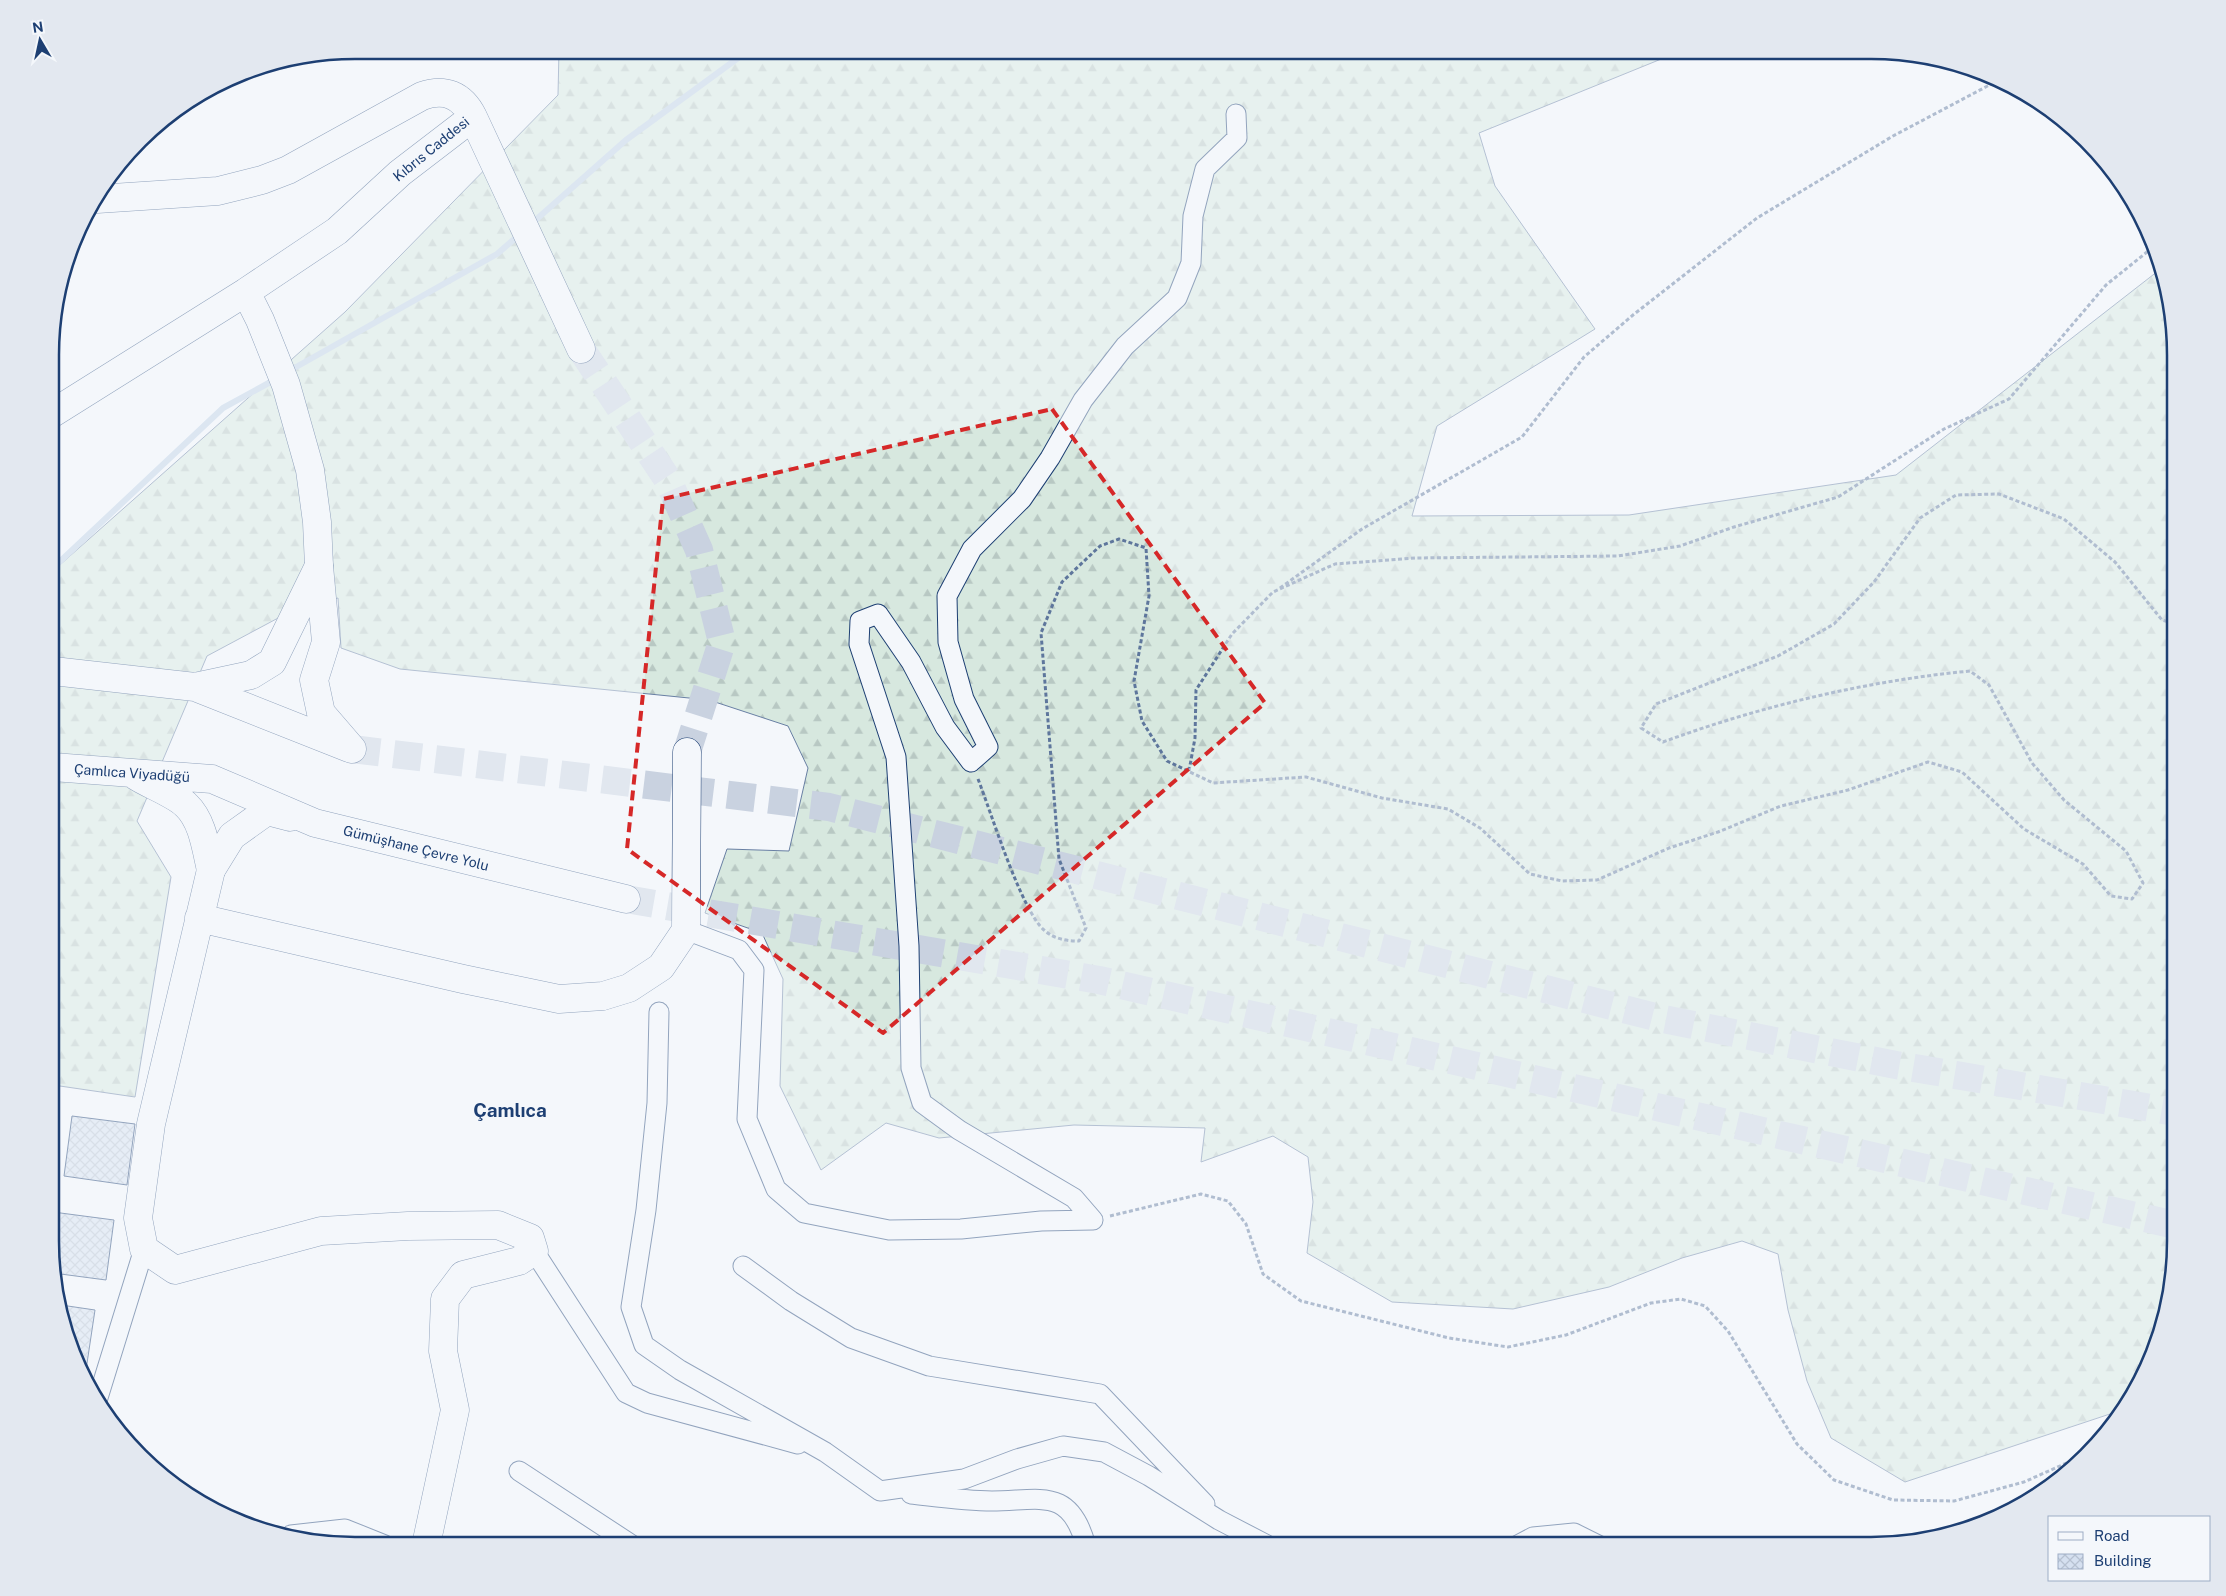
<svg xmlns="http://www.w3.org/2000/svg" width="2226" height="1596" viewBox="0 0 2226 1596" font-family="'Public Sans',sans-serif">
<defs>
<pattern id="forest-firs" width="22" height="20" patternUnits="userSpaceOnUse" patternTransform="scale(1.25)"><rect width="22" height="20" fill="#d7e8df"/><path d="M5 1l3.5 6h-7zM16 11l3.5 6h-7z" fill="#b8c8c3"/></pattern>
<pattern id="building-cross-hatch" width="8" height="8" patternUnits="userSpaceOnUse" patternTransform="scale(1.25)"><rect width="8" height="8" fill="#d5e0f0"/><path d="M0 0l8 8M0 8l8-8" fill="none" stroke="#b6c1d1"/></pattern>
</defs>
<rect width="100%" height="100%" fill="#f4f7fb"/>
<!-- forest -->
<path fill="url(#forest-firs)" stroke="#687fa3" d="M 559,50 L 1681,51 L 1479,133 L 1495,186 L 1595,329 L 1437,426 L 1412,516 L 1629,515 L 1896,475 L 2158,271 L 2175,335 L 2175,1261 L 2160,1340 L 2122,1410 L 1905,1482 L 1831,1438 L 1807,1381 L 1788,1310 L 1778,1254 L 1742,1241 L 1682,1258 L 1609,1287 L 1513,1309 L 1392,1302 L 1307,1253 L 1313,1202 L 1308,1157 L 1273,1136 L 1201,1162 L 1205,1128 L 1074,1125 L 939,1138 L 886,1123 L 821,1170 L 780,1086 L 783,979 L 762,933 L 705,913 L 727,849 L 789,851 L 808,768 L 788,726 L 709,700 L 400,669 L 341,648 L 338,598 L 295,609 L 207,656 L 137,821 L 171,877 L 135,1097 L 53,1085 L 53,571 L 345,312 L 558,95 Z"/>
<g fill="none" stroke-linecap="round" stroke-linejoin="round">
<!-- stream -->
<path stroke="#bed0e5" stroke-width="6" d="M 530,225 L 626,140 L 749,50
M 289,371 L 497,254 L 520,234
M 53,568 L 223,408 L 276,379"/>
</g>
<!-- building -->
<path fill="url(#building-cross-hatch)" stroke="#1d3f73" d="M 72,1116 L 135,1124 L 127,1185 L 64,1176 Z
M 53,1212 L 114,1220 L 106,1280 L 53,1273 Z
M 61,1305 L 95,1310 L 86,1370 L 83,1369 Z"/>
<g fill="none" stroke-linecap="round" stroke-linejoin="round">
<!-- secondary-tunnel -->
<path stroke="#c9d2e0" stroke-width="28" stroke-dasharray="28 14" stroke-linecap="butt" d="M 581,349 L 668,480 L 699,550 L 722,642 L 687,752"/>
<!-- highway-tunnel -->
<path stroke="#c9d2e0" stroke-width="28" stroke-dasharray="28 14" stroke-linecap="butt" d="M 352,749 L 829,807 L 1663,1019 L 1896,1065 L 2175,1112
M 626,899 L 1099,980 L 2175,1225"/>
<defs>
<path id="street" d="M 686,930 L 739,950 L 754,970 L 747,1119 L 776,1189 L 804,1213 L 889,1230 L 961,1229 L 1041,1221 L 1093,1220
M 659,1012 L 657,1103 L 646,1210 L 631,1307 L 644,1345 L 680,1370 L 825,1452 L 880,1491 L 964,1479 L 1017,1459 L 1063,1446 L 1104,1452 L 1149,1476 L 1219,1520 L 1269,1546
M 1093,1220 L 1074,1198 L 959,1130 L 922,1103 L 911,1068 L 909,946 L 896,757 L 859,644 L 860,621 L 878,614 L 911,662 L 945,727 L 971,762 L 988,747 L 964,699 L 948,642 L 947,596 L 972,549 L 1022,499 L 1050,458 L 1083,400 L 1125,346 L 1177,298 L 1191,263 L 1193,216 L 1205,169 L 1237,138 L 1236,114
M 534,1251 L 626,1393 L 647,1403 L 798,1444
M 743,1266 L 791,1301 L 851,1338 L 929,1366 L 1100,1394 L 1205,1504
M 97,1401 L 144,1249
M 519,1471 L 632,1545
M 911,1494 C 938,1497 966,1501 992,1501 C 1040,1501 1070,1486 1086,1546
M 291,1535 L 345,1529 L 385,1545
M 1516,1546 L 1533,1537 L 1574,1533 L 1600,1546"/>
<path id="secondary" d="M 473,117 L 581,349
M 246,292 L 260,320 L 286,385 L 310,470 L 317,522 L 319,566
M 53,413 L 246,292 L 337,231 L 400,173 L 473,117 C 462,95 445,88 422,96 L 288,170 L 262,180 L 218,191 L 97,199
M 211,870 L 151,1124 L 138,1218 L 144,1249 L 175,1270 L 321,1231 L 408,1226 L 498,1225 L 530,1238 L 534,1251 L 519,1261 L 463,1275 L 445,1299 L 443,1351 L 455,1410 L 426,1545
M 199,918 L 463,979 L 559,999 L 603,996 L 629,988 L 661,967 L 686,930 L 687,752"/>
<path id="highway" d="M 53,671 L 195,687 L 349,748
M 195,687 L 251,675 L 272,662 L 319,566 L 326,642 L 314,680 L 321,713 L 352,749
M 53,767 L 212,779 L 315,823 L 626,899
M 136,776 C 150,785 175,794 186,805 C 203,821 206,849 211,870 L 232,836 L 267,811 L 290,817"/>
</defs>
<!-- street casing -->
<use href="#street" stroke="#1d3f73" stroke-width="21"/>
<!-- secondary casing -->
<use href="#secondary" stroke="#1d3f73" stroke-width="29"/>
<!-- highway casing -->
<use href="#highway" stroke="#1d3f73" stroke-width="29"/>
<!-- path -->
<path stroke="#5e769c" stroke-width="3" stroke-dasharray="4 2.5" stroke-linecap="butt" d="M 1280,588 L 1362,529 L 1522,437 L 1584,357 L 1633,315 L 1757,218 L 1893,136 L 1997,81
M 1189,771 L 1195,738 L 1196,690 L 1232,634 L 1273,592 L 1335,564 L 1415,558 L 1618,556 L 1680,546 L 1734,527 L 1838,497 L 1944,429 L 2009,399 L 2106,285 L 2152,248
M 978,779 C 991,812 1021,910 1044,930 C 1054,939 1066,941 1079,941 L 1086,928 L 1059,859 L 1041,633 L 1062,582 L 1100,546 L 1119,539 L 1146,548 L 1149,596 L 1134,681 L 1142,721 L 1167,761 L 1213,783 L 1306,777 L 1382,798 L 1448,809 L 1480,828 L 1530,874 L 1562,881 L 1597,880 L 1669,848 L 1718,832 L 1781,806 L 1848,790 L 1928,762 L 1962,772 L 2024,829 L 2083,864 L 2111,896 L 2132,899 L 2143,883 L 2126,851 L 2064,800 L 2032,763 L 1989,685 L 1970,671 C 1866,681 1761,706 1663,742 L 1641,728 L 1656,704 L 1778,656 L 1834,624 L 1874,582 L 1920,518 L 1956,495 L 1999,494 L 2064,519 L 2115,562 L 2162,620 L 2175,624
M 1110,1216 L 1201,1194 L 1228,1201 L 1246,1224 L 1263,1274 L 1301,1301 L 1449,1338 L 1508,1347 L 1566,1335 L 1651,1303 L 1681,1299 L 1705,1306 L 1728,1331 L 1797,1444 L 1834,1480 L 1893,1500 L 1954,1501 L 2024,1482 L 2089,1453"/>
<!-- street -->
<use href="#street" stroke="#f4f7fb" stroke-width="19"/>
<!-- secondary -->
<use href="#secondary" stroke="#f4f7fb" stroke-width="28"/>
<!-- highway -->
<use href="#highway" stroke="#f4f7fb" stroke-width="28"/>
</g>
<!-- marked area -->
<path d="M0 0H2226V1596H0ZM 1052,409 L 1265,703 L 883,1033 L 627,849 L 663,499 Z" fill="#f4f7fb" fill-opacity=".55" fill-rule="evenodd"/>
<path fill="none" stroke="#d62828" stroke-width="4" stroke-dasharray="10 6" stroke-linejoin="round" d="M 1052,409 L 1265,703 L 883,1033 L 627,849 L 663,499 Z"/>
<g text-anchor="middle" dominant-baseline="central" stroke-width="4" stroke-linejoin="round" paint-order="stroke">
<!-- street labels -->
<g font-size="14" fill="#1d3f73" stroke="#f4f7fb">
<text transform="translate(431 149) rotate(-39)">Kıbrıs Caddesi</text>
<text transform="translate(132 773) rotate(4)">Çamlıca Viyadüğü</text>
<text transform="translate(416 848) rotate(14)">Gümüşhane Çevre Yolu</text>
</g>
<!-- district labels -->
<g font-size="19" font-weight="bold" fill="#1d3f73" stroke="#f4f7fb">
<text x="510" y="1110">Çamlıca</text>
</g>
</g>
<!-- crop -->
<path d="M0 0H2226V1596H0ZM355 59H1871A296 296 0 0 1 2167 355V1241A296 296 0 0 1 1871 1537H355A296 296 0 0 1 59 1241V355A296 296 0 0 1 355 59Z" fill="#e3e8f0" fill-rule="evenodd"/>
<path fill="none" stroke="#1d3f73" stroke-width="2.5" d="M355 59H1871A296 296 0 0 1 2167 355V1241A296 296 0 0 1 1871 1537H355A296 296 0 0 1 59 1241V355A296 296 0 0 1 355 59Z"/>
<!-- legend -->
<rect x="2048" y="1516" width="162" height="65" fill="#f4f7fb" stroke="#9eadc5"/>
<rect x="2058" y="1532" width="25" height="8" fill="#f4f7fb" stroke="#9eadc5"/>
<text x="2094" y="1541" font-size="15" fill="#1d3f73">Road</text>
<rect x="2058" y="1554" width="25" height="15" fill="url(#building-cross-hatch)" stroke="#9eadc5"/>
<text x="2094" y="1566" font-size="15" fill="#1d3f73">Building</text>
<!-- north arrow -->
<g transform="translate(40 40) rotate(351)" stroke="#f4f7fb" stroke-width="4" paint-order="stroke">
<path d="M0-4L9 19L0 12L-9 19Z" fill="#1d3f73"/>
<text y="-8" font-size="14" font-weight="bold" text-anchor="middle" fill="#1d3f73">N</text>
</g>
</svg>
